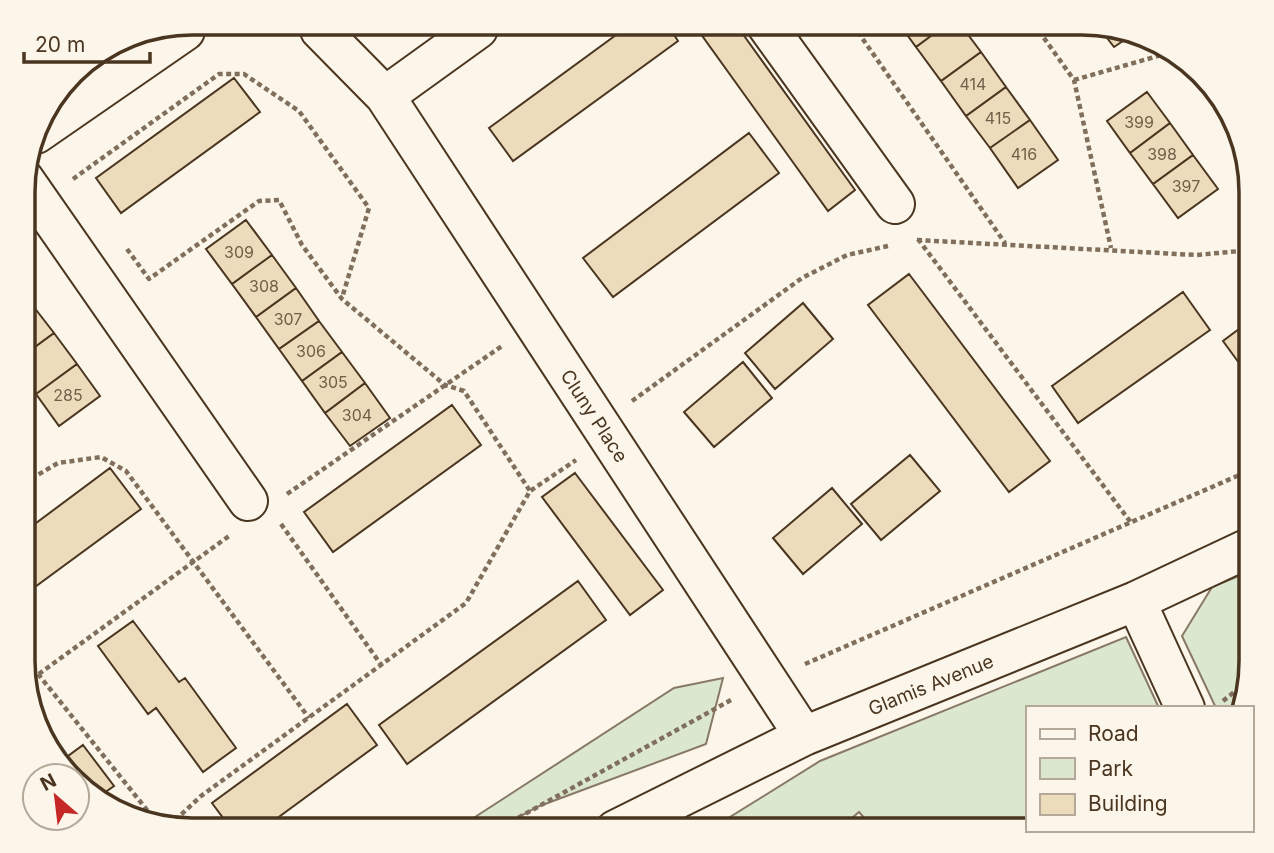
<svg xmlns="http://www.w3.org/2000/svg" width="1274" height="853" viewBox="0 0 1274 853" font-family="Inter,sans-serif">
<rect width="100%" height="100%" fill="#fbf6e9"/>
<!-- green -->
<path fill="#dce7d0" stroke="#887966" stroke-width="2" d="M 1251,571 L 1251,672 L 1238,708 L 1216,708 L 1182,636 L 1212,587 Z
M 1126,637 L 1159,708 L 1027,708 L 1027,830 L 875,830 L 859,812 L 838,830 L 709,830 L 820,761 Z
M 723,678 L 706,744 L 537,807 L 496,830 L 455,830 L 674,688 Z"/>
<!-- building -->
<path fill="#ecdcbc" stroke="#4a3520" stroke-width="2" d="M 947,24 L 916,47 L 900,25 Z
M 947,24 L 960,24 L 981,52 L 941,81 L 916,47 Z
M 1097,25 L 1129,37 L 1114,47 Z
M 737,26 L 855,190 L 828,211 L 698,30 L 703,27 Z
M 627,27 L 669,27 L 678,41 L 513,161 L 489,128 Z
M 981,52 L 1006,87 L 966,116 L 941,81 Z
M 234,78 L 260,112 L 121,213 L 96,178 Z
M 1006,87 L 1030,120 L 990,148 L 966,116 Z
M 1147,92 L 1170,123 L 1130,153 L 1107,121 Z
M 1030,120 L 1058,160 L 1018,188 L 990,148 Z
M 1170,123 L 1193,155 L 1153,184 L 1130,153 Z
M 749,133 L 779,173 L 613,297 L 583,258 Z
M 1193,155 L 1218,189 L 1178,218 L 1153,184 Z
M 246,220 L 272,255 L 232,284 L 206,249 Z
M 272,255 L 296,288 L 256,317 L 232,284 Z
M 909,274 L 1050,461 L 1009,492 L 868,305 Z
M 296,288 L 319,321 L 279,349 L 256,317 Z
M 1183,292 L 1210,330 L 1078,423 L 1052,386 Z
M 30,302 L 54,333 L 24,355 L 24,306 Z
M 803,303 L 833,339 L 775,389 L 745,353 Z
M 1251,320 L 1251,378 L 1250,378 L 1223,341 Z
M 319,321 L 342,352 L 302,381 L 279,349 Z
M 54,333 L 77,364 L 36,394 L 24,379 L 24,355 Z
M 342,352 L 365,383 L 325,413 L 302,381 Z
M 743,362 L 772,398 L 714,447 L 684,412 Z
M 77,364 L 100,396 L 59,426 L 36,394 Z
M 365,383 L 390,418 L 350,446 L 325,413 Z
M 452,405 L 481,445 L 333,552 L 304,512 Z
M 910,455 L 940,491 L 881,540 L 851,504 Z
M 110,468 L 141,509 L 24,595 L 24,532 Z
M 575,473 L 663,590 L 630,615 L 542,497 Z
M 832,488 L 862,524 L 803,574 L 773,538 Z
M 578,581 L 606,620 L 407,764 L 379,725 Z
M 133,621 L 179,682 L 185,678 L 236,748 L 203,772 L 156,708 L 148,714 L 98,646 Z
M 347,704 L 377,745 L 261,830 L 232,830 L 212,803 Z
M 83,745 L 114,786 L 97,798 L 89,796 L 77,782 L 77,776 L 72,776 L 60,762 Z"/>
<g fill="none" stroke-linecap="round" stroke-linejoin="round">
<defs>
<path id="street" d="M 767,26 L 895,204
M 320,30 L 385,96 L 804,736
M 385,96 L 478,29
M 36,134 L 185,31
M 24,179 L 248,501
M 1136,601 L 1185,708
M 615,830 L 804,736 L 1136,601 L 1251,547"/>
</defs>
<!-- street casing -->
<use href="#street" stroke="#4a3520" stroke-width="42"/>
<!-- path -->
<path stroke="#7f6f5c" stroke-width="4.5" stroke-dasharray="5 3.5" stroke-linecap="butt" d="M 1034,24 L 1074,80 L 1111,248
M 853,25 L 1005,243
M 1074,80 L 1172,52
M 73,179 L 219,74 L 244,74 L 299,111 L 369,208 L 342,298
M 918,239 L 1132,524
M 917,240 L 1196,255 L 1251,250
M 127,249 L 149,279 L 259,201 L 279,200 L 302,245 L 342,299 L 445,385 L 464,391 L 530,491
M 632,401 L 802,278 L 847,255 L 888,246
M 24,483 L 58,463 L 101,457 L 126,471 L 309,718
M 287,494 L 502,346
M 281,524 L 382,666
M 805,664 L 1251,470
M 38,674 L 155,820
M 25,684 L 229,536
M 1223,701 L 1248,681
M 169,826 L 201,796 L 466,603 L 530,491 L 576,460
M 496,830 L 731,700"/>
<!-- street -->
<use href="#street" stroke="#fbf6e9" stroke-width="38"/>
</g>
<g text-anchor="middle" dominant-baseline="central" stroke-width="5" stroke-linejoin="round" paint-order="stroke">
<!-- number labels -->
<g font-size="16" fill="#725f47">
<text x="973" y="84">414</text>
<text x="998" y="118">415</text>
<text x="1139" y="122">399</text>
<text x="1024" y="154">416</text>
<text x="1162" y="154">398</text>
<text x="1186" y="186">397</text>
<text x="239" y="252">309</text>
<text x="264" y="286">308</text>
<text x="288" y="319">307</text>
<text x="311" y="351">306</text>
<text x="333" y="382">305</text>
<text x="68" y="395">285</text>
<text x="357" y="415">304</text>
</g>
<!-- street labels -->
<g font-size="19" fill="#4a3520" stroke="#fbf6e9">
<text transform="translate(594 416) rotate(57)">Cluny Place</text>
<text transform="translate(931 685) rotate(-22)">Glamis Avenue</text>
</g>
</g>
<!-- crop -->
<path d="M0 0H1274V853H0ZM192 35H1082A157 157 0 0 1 1239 192V661A157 157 0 0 1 1082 818H192A157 157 0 0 1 35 661V192A157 157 0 0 1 192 35Z" fill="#fbf6e9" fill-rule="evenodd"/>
<path fill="none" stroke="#4a3520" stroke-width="3.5" d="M192 35H1082A157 157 0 0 1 1239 192V661A157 157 0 0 1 1082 818H192A157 157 0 0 1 35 661V192A157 157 0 0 1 192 35Z"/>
<!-- legend -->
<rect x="1026" y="706" width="228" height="126" fill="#fbf6e9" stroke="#b4a999" stroke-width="2"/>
<rect x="1040" y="729" width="35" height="10" fill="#fbf6e9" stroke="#b4a999" stroke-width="2"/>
<text x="1088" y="741" font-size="21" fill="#4a3520">Road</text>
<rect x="1040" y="758" width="35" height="21" fill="#dce7d0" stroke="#b4a999" stroke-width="2"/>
<text x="1088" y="776" font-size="21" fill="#4a3520">Park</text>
<rect x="1040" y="794" width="35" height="21" fill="#ecdcbc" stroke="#b4a999" stroke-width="2"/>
<text x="1088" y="811" font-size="21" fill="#4a3520">Building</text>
<!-- north arrow -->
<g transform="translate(56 797) rotate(332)"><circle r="33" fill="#fbf6e9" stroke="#b4a999" stroke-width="2"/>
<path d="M0-5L12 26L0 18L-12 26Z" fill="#c62828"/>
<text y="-10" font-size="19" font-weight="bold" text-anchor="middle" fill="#4a3520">N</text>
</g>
<!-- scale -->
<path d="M24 52v10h126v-10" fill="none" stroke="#4a3520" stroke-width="3.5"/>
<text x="35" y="52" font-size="21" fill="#4a3520" stroke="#fbf6e9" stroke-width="5" paint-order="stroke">20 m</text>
</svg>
